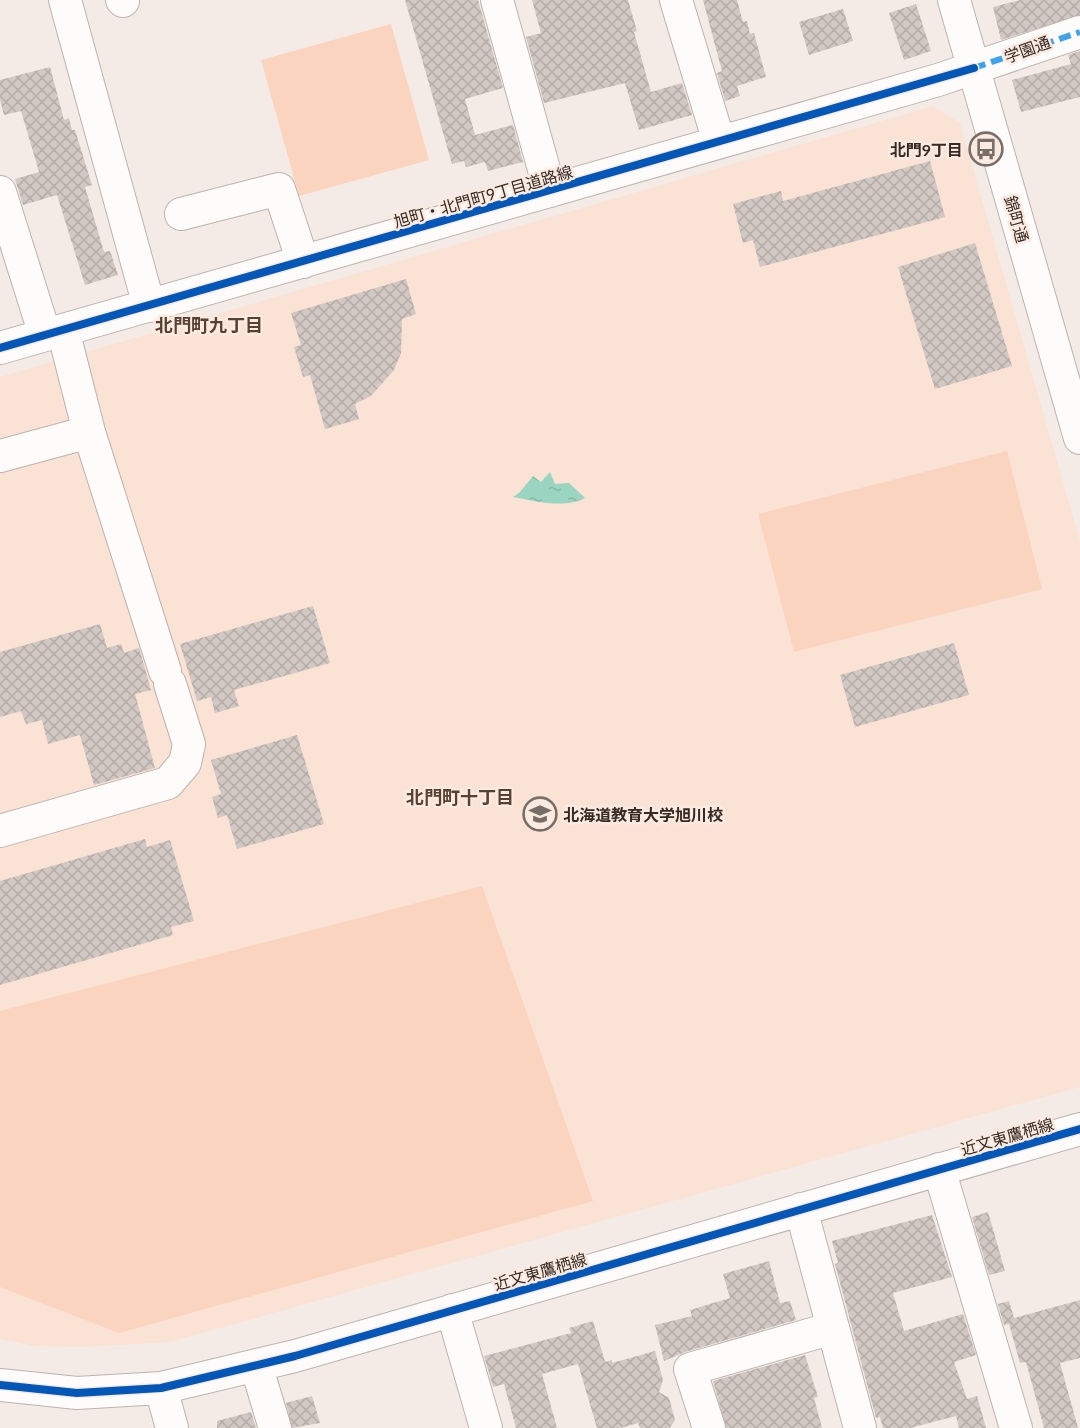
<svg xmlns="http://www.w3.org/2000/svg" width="1080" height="1428" viewBox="0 0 1080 1428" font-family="Lato,'Noto Sans JP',sans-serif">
<defs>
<pattern id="water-ripples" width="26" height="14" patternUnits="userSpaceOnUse" patternTransform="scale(1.5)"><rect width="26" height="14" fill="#99d5c1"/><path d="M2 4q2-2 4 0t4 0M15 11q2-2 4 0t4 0" fill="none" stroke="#84b7a6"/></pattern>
<pattern id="building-cross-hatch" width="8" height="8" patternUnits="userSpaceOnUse" patternTransform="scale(1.5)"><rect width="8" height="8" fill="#d2c8c3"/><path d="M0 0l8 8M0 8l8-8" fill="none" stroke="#b5aca7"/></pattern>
</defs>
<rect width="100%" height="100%" fill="#f5ebe6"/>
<!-- built -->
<path fill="#fae2d4" d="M 933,106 L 960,123 L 1080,541 L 1080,1087 L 170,1342 L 84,1347 L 34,1346 L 0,1339 L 0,377 Z"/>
<!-- grass -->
<path fill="#fad4be" d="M 391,24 L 429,160 L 299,196 L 261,60 Z
M 1007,451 L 1042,589 L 794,652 L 758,514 Z
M 482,886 L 593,1201 L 119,1333 L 0,1287 L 0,1011 Z"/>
<!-- water -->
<path fill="url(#water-ripples)" d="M 550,472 L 555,484 L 569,483 L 585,498 C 564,509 535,501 513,497 L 520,492 L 533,476 L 541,482 Z"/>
<!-- building -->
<path fill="url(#building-cross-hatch)" d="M 405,0 L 478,0 L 503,88 L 465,99 L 475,135 L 513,125 L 523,162 L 488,171 L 485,162 L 466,167 L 464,161 L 452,164 Z
M 532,0 L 628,0 L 637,31 L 634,32 L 651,92 L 682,83 L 692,115 L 639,130 L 625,83 L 544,103 L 526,37 L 541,33 Z
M 703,0 L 737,0 L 743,22 L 747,21 L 750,34 L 754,33 L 766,77 L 737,86 L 740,96 L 725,101 L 717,73 L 722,71 Z
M 1020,0 L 1080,0 L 1080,15 L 1001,40 L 993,7 Z
M 916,4 L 931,51 L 904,60 L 889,13 Z
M 843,9 L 853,41 L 809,55 L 799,22 Z
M 1080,51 L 1080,97 L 1021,112 L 1012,80 L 1071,64 L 1068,55 Z
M 50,67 L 64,120 L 69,118 L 72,130 L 75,130 L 92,185 L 85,187 L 104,252 L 110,251 L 118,275 L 85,285 L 57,195 L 23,205 L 15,179 L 39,172 L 21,111 L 4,115 L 0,100 L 0,80 Z
M 930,161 L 945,217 L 760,267 L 753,240 L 743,243 L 733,204 L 781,191 L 783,201 Z
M 975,243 L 1012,366 L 935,389 L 898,267 Z
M 406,279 L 416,314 L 402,319 L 401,353 L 394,370 L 371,396 L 355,404 L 359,419 L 325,429 L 310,375 L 303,377 L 294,347 L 301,345 L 291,313 Z
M 313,606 L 330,663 L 234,690 L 239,706 L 215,713 L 211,697 L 197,701 L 180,644 Z
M 100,624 L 107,648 L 121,644 L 124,653 L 139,648 L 151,690 L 135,694 L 155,768 L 94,785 L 80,735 L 48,744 L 42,720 L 26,724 L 21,711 L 0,717 L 0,652 Z
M 954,643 L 969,695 L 855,727 L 840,675 Z
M 297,735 L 324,824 L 237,849 L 227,815 L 218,818 L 212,797 L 221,794 L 211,760 Z
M 145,839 L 147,847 L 170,840 L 194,921 L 171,927 L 173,935 L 0,985 L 0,881 Z
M 988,1212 L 1005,1271 L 989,1275 L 972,1217 Z
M 932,1215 L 952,1277 L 893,1293 L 904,1331 L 963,1314 L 976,1355 L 954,1362 L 967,1399 L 977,1396 L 986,1428 L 959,1428 L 956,1416 L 910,1428 L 883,1428 L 880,1417 L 876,1418 L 835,1264 L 838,1263 L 832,1241 Z
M 769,1261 L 780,1303 L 790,1301 L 796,1320 L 685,1352 L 664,1361 L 655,1325 L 692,1316 L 690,1310 L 730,1298 L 723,1274 Z
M 1080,1300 L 1080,1358 L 1060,1363 L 1078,1428 L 1044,1428 L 1026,1362 L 1020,1363 L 1009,1324 L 1004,1325 L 998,1304 L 1009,1301 L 1014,1318 Z
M 593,1321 L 605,1362 L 612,1360 L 612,1363 L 655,1351 L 663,1380 L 659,1392 L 669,1398 L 675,1420 L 670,1428 L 640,1428 L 638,1423 L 621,1428 L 597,1428 L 578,1364 L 542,1374 L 557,1428 L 516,1428 L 504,1384 L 493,1387 L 484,1356 L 571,1333 L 569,1328 Z
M 805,1355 L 818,1397 L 814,1398 L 822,1428 L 726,1428 L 713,1381 Z
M 312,1396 L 320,1423 L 292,1428 L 286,1403 Z
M 251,1412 L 256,1428 L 217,1428 L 217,1421 Z"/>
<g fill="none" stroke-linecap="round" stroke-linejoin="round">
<defs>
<path id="minor" d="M 65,0 L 149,306
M 122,0 L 123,1
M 497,0 L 550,191
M 676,0 L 719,142
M 954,0 L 1080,438
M 0,192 L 45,335
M 181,214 L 279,189 L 303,262
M 0,348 L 938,80 L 1080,32
M 89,432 L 165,671
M 0,456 L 89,432 L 63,330
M 0,831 L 168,783 L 185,763 L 189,744 L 170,684
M 939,1169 L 1016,1428
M 801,1209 L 860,1428
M 452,1310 L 486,1428
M 256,1365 L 275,1428
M 0,1385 L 77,1393 L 161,1388 L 295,1356 L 1080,1129
M 161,1388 L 172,1428
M 709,1428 L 690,1369 L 833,1328"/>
</defs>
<!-- minor casing -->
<use href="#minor" stroke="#bcb3ae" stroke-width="34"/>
<!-- minor -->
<use href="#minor" stroke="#fefcfb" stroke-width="32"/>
<!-- quiet -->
<path stroke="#3ea3eb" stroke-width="6" stroke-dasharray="12 6" stroke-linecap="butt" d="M 974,68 L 1080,32"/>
<defs>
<path id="cycleway" d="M 0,348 L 974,68
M 0,1385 L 77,1393 L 161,1388 L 295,1356 L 1080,1129"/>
</defs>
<!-- cycleway casing -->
<use href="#cycleway" stroke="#fbeae0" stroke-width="11"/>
<!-- cycleway -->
<use href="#cycleway" stroke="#0057b8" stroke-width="8"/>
</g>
<!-- icons -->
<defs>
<symbol id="bus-ring" viewBox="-11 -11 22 22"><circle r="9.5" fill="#fbeae0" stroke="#786e68" stroke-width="1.5"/><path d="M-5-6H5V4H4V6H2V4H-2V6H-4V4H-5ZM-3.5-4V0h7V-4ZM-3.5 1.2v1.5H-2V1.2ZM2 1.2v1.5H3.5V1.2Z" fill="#786e68"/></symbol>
<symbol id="university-ring" viewBox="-11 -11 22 22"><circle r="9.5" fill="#fbeae0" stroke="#786e68" stroke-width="1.5"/><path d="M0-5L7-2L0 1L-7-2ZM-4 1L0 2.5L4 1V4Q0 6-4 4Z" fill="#786e68"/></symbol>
</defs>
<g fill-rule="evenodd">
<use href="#bus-ring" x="967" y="130" width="38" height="38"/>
<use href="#university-ring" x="521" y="795" width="38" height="38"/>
</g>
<g text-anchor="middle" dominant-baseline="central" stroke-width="5" stroke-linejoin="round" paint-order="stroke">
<!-- street labels -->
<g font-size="16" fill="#352a24" stroke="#fbeae0">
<text transform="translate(1027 49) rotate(-20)">学園通</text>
<text transform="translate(483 196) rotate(-16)">旭町・北門町9丁目道路線</text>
<text transform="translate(1017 219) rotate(74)">錦町通</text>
<text transform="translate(1007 1136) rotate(-16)">近文東鷹栖線</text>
<text transform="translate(540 1271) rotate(-16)">近文東鷹栖線</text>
</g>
<!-- poi labels -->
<g font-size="16" font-weight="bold" fill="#352a24" stroke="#fbeae0" text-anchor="end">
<text x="963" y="149">北門9丁目</text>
<text x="563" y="814" text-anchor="start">北海道教育大学旭川校</text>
</g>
<!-- neighbourhood labels -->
<g font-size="18" font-weight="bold" fill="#574133" stroke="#fbeae0">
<text x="209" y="325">北門町九丁目</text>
<text x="460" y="797">北門町十丁目</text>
</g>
</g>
</svg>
